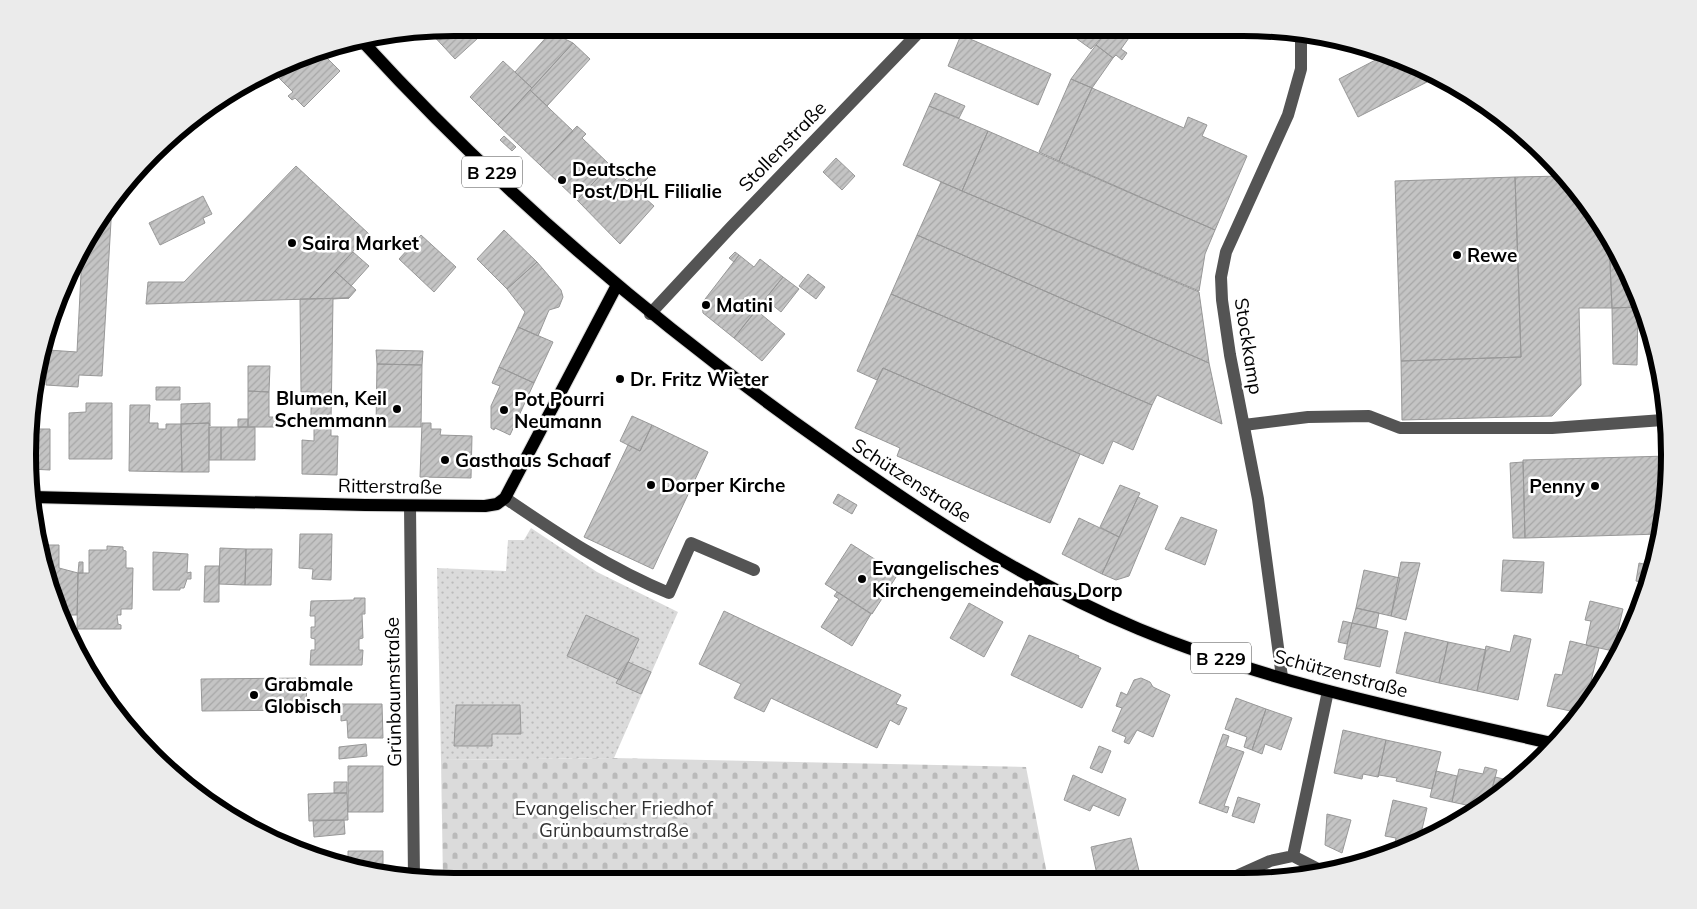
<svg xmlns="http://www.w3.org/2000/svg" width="1697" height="909" viewBox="0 0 1697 909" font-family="Mulish,sans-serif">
<defs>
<pattern id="green-dots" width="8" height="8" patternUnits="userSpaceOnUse" patternTransform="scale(1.25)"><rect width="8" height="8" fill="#dbdbdb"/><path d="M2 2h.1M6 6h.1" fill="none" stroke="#bababa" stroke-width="1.8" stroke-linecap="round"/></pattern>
<pattern id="cemetery-stones" width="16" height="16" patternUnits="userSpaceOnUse" patternTransform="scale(1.25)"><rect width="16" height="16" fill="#dbdbdb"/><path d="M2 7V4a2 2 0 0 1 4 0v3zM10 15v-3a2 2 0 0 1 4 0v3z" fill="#bababa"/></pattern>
<pattern id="building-hatch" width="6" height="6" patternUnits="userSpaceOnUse" patternTransform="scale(1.25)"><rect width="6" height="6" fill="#c4c4c4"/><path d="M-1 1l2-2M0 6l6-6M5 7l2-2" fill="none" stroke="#a7a7a7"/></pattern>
</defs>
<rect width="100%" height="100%" fill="#fff"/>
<!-- green -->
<path fill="url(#green-dots)" d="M 531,528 L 597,572 L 678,612 L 614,758 L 441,760 L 437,568 L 506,571 L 508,540 L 524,540 Z"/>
<!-- cemetery -->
<path fill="url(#cemetery-stones)" d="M 614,758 L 1026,767 L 1048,879 L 443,881 L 441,760 Z"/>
<!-- building -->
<path fill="url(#building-hatch)" stroke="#989898" d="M 454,28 L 489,28 L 455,59 L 430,32 Z
M 1074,28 L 1094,28 L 1104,35 L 1091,49 L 1070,34 Z
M 1094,28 L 1136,28 L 1121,49 L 1127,53 L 1122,60 L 1116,55 L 1113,58 L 1096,45 L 1104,35 Z
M 551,32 L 573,43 L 532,88 L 515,72 Z
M 961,35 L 1051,74 L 1038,105 L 948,66 Z
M 573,43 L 590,59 L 547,106 L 530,90 Z
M 1096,45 L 1113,58 L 1092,88 L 1071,79 Z
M 319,50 L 340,71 L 304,107 L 295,98 L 292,100 L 288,96 L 293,92 L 276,75 L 261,80 Z
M 1385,55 L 1421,70 L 1427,82 L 1358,117 L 1339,79 Z
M 503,61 L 532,88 L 498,125 L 470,97 Z
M 1071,79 L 1092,88 L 1059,161 L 1039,152 Z
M 1092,88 L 1184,128 L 1188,117 L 1207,125 L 1202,136 L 1247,156 L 1215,230 L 1059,161 Z
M 530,90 L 573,131 L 540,165 L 498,125 Z
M 935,93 L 965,106 L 959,118 L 929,106 Z
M 929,106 L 988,131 L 962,191 L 903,165 Z
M 577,126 L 586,134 L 582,138 L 610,165 L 577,200 L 540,165 Z
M 988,131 L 1215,230 L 1205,254 L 1199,291 L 962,191 Z
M 504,136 L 516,147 L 512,151 L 500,140 Z
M 836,158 L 855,176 L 842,190 L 823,172 Z
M 610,165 L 627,181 L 639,169 L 648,178 L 636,190 L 654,206 L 620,244 L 577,200 Z
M 296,166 L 369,234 L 309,299 L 146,304 L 148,282 L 184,282 Z
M 1564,176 L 1581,194 L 1609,239 L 1612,308 L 1579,308 L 1581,385 L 1552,416 L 1402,420 L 1401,361 L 1521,357 L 1515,177 Z
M 1515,177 L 1521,357 L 1401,361 L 1395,181 Z
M 941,182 L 1199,292 L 1209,363 L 917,235 Z
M 203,196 L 212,214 L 203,218 L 205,223 L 160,245 L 149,223 Z
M 112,204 L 102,376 L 79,375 L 78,387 L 46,385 L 48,350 L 77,352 L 82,255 L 99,218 Z
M 504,230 L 537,262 L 507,289 L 477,259 Z
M 421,235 L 456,267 L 434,292 L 399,259 Z
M 917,235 L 1209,363 L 1222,424 L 1157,395 L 1152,405 L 891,294 Z
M 1609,239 L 1625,265 L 1641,307 L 1612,308 Z
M 353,252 L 369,266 L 351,286 L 335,271 Z
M 735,252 L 739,255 L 734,262 L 729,258 Z
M 739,255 L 754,267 L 760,259 L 783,277 L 734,338 L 703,313 L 702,303 Z
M 537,262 L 561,290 L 563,297 L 559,307 L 549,310 L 538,336 L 518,327 L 525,312 L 507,289 Z
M 335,271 L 356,290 L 349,298 L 309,299 Z
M 808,274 L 825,287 L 816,299 L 799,286 Z
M 783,277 L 799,289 L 781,312 L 765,299 Z
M 891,294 L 1152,405 L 1133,450 L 1113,441 L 1103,464 L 883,368 L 877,380 L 857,371 Z
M 349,298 L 333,299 L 331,422 L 311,422 L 311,392 L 301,392 L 300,299 Z
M 1638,307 L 1637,365 L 1613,364 L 1612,308 Z
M 756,310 L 785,334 L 762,361 L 734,338 Z
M 518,327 L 553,342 L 534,383 L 499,367 Z
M 376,350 L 423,351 L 422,365 L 377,364 Z
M 377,364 L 422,365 L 421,427 L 376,427 Z
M 248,366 L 270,366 L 269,392 L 248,391 Z
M 499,367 L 534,383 L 510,435 L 495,428 L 494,430 L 491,428 L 491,406 L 500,386 L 492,383 Z
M 883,368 L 1080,454 L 1050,523 L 897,456 L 900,448 L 855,428 Z
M 156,387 L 180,387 L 180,400 L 156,400 Z
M 248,391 L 269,392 L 269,417 L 275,417 L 274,427 L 248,427 Z
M 86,403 L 112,403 L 112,459 L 69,459 L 69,413 L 86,412 Z
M 210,403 L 210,426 L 209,423 L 181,424 L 181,404 Z
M 130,405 L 150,405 L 149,423 L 158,423 L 158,429 L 166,429 L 166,424 L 181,424 L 182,472 L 129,471 Z
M 632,416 L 652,425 L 640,451 L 620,441 Z
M 238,419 L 248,419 L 248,427 L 238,427 Z
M 311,422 L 331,422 L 331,436 L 338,436 L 337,475 L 302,474 L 302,440 L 314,441 L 314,424 Z
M 209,423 L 209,472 L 182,472 L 181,424 Z
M 422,423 L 431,423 L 431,429 L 441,429 L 440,435 L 472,436 L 471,478 L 420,477 Z
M 652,425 L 708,452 L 653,569 L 584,537 L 628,445 L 640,451 Z
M 209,427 L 221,427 L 221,460 L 209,460 Z
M 221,427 L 255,427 L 255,460 L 221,460 Z
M 34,429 L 50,429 L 50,470 L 30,469 Z
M 1668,456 L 1666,510 L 1660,534 L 1525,538 L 1523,460 Z
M 1523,462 L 1525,538 L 1513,538 L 1510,463 Z
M 1120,485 L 1140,493 L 1119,537 L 1100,527 Z
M 838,494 L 857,505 L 852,514 L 833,503 Z
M 1138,497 L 1158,506 L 1129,576 L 1116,580 L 1102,574 Z
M 1181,517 L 1217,530 L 1205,565 L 1165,549 Z
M 1079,518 L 1119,537 L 1102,574 L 1062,554 Z
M 300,534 L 332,534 L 331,580 L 312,579 L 313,569 L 299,568 Z
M 851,544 L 898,574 L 872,614 L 825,584 Z
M 47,545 L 59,545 L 59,568 L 78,573 L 77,615 L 59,615 L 44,549 L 47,549 Z
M 107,546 L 123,547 L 123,550 L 126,551 L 126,568 L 133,568 L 132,609 L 121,609 L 121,615 L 117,615 L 118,624 L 121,625 L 121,629 L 77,629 L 78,573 L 89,573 L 89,550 L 107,550 Z
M 220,548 L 246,549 L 245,585 L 219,584 Z
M 246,549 L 272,549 L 271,585 L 245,585 Z
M 153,552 L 188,554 L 187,573 L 191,572 L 191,579 L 187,579 L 184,588 L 180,588 L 180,590 L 153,590 Z
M 1503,560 L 1544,562 L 1542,593 L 1501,591 Z
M 79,562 L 83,562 L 83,573 L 78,573 Z
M 1401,562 L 1420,563 L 1406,620 L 1391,616 Z
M 1639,563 L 1653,566 L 1649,584 L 1636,581 Z
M 205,566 L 219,566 L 219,602 L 204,602 Z
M 1364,570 L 1400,578 L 1391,616 L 1356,608 Z
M 837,592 L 871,614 L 852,646 L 821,627 L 839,599 L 834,596 Z
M 354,598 L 365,598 L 365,614 L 362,614 L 363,638 L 359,639 L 359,650 L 363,650 L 362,665 L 310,665 L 311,650 L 315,650 L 315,639 L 311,638 L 311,627 L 315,627 L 315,616 L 310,616 L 311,601 L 354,600 Z
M 1590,601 L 1623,609 L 1613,651 L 1586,645 L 1591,621 L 1585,620 Z
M 969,603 L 1003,622 L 984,657 L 950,638 Z
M 1356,608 L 1379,613 L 1376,628 L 1352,623 Z
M 724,611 L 901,695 L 896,704 L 907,708 L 899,725 L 890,720 L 877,748 L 771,698 L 764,712 L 734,698 L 741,684 L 699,664 Z
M 586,615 L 639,639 L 620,680 L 567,656 Z
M 1343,621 L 1352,623 L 1347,644 L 1338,642 Z
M 1352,623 L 1388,631 L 1380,667 L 1344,659 Z
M 1405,632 L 1448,642 L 1439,683 L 1396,673 Z
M 1029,635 L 1079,656 L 1078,658 L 1101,668 L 1082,708 L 1011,675 Z
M 1514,635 L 1531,639 L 1518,700 L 1477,691 L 1486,646 L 1510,652 Z
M 1570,641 L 1599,648 L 1585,706 L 1580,713 L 1547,706 L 1555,674 L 1562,675 Z
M 1448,642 L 1486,650 L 1477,691 L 1439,683 Z
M 628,662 L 651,672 L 641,694 L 616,683 Z
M 306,678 L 307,710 L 202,711 L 201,679 Z
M 1141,678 L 1150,682 L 1153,687 L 1170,695 L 1153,737 L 1137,730 L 1129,744 L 1124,742 L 1126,737 L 1112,731 L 1122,708 L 1116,706 L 1121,692 L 1127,695 L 1134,680 Z
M 1236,698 L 1266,709 L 1252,750 L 1244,747 L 1247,737 L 1225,729 Z
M 341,704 L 382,704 L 383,738 L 348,738 L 347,720 L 341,721 Z
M 456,705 L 520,705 L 521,734 L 492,734 L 492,746 L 454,746 Z
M 1266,709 L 1292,718 L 1281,750 L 1265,744 L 1262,754 L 1252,750 Z
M 1343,730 L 1386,740 L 1378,777 L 1363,774 L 1362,779 L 1334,773 Z
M 1223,734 L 1229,736 L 1226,746 L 1244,752 L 1224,806 L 1229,807 L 1227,813 L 1199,803 Z
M 1386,740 L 1441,752 L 1432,789 L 1396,781 L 1397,778 L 1379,775 L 1378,777 Z
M 366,744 L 367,756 L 339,759 L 339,747 Z
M 1099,746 L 1111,751 L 1102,773 L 1090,768 Z
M 348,766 L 383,766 L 383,812 L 348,812 Z
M 1485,767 L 1497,770 L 1489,801 L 1481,808 L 1452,802 L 1459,769 L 1483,774 Z
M 1436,771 L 1457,776 L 1452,802 L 1430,797 Z
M 1073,775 L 1126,799 L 1119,816 L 1093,805 L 1090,811 L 1064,800 Z
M 1495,777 L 1512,781 L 1489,801 Z
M 334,782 L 347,782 L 347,793 L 334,793 Z
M 334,793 L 347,793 L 348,820 L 309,821 L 308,794 Z
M 1238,797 L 1260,804 L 1254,823 L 1232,816 Z
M 1393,800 L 1427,808 L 1419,842 L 1393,852 L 1396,838 L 1385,836 Z
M 1327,814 L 1351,820 L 1342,853 L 1325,845 Z
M 313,820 L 344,820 L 345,834 L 314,837 Z
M 1131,838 L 1140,875 L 1126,878 L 1098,879 L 1091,847 Z
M 348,851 L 383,851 L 383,873 L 340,865 L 340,863 L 348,863 Z"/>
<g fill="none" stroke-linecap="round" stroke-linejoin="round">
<defs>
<path id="major" d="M 364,43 C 502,194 660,328 828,446 C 925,515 1028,583 1139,629 C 1272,684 1415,712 1555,744
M 32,497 L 365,505 L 485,506 L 497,504 L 505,498 L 617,285"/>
</defs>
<!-- major casing -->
<use href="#major" stroke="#dbdbdb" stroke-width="14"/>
<!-- minor -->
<path stroke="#545454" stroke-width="12" d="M 650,314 L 731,227 L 923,28
M 1244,425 L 1308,417 L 1369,416 L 1400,428 L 1552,428 L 1663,420 L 1662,388
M 505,498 C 558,534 610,569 669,593 L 691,543 L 754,570
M 410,506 L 414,878
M 1282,677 L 1258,499 L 1230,355 L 1222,300 L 1221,277 L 1226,252 L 1288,115 L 1301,69 L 1301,33
M 1322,871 L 1293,856 L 1328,691
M 1232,878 L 1270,861 L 1293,856"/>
<!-- major -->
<use href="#major" stroke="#000" stroke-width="12"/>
</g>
<!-- markers -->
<g fill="#000" stroke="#fff" stroke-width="2">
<circle cx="562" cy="180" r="5"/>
<circle cx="292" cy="243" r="5"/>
<circle cx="1457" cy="255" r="5"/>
<circle cx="706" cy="305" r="5"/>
<circle cx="620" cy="379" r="5"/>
<circle cx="397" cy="409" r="5"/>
<circle cx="504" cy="410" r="5"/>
<circle cx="445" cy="460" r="5"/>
<circle cx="651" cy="485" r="5"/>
<circle cx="1595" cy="486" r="5"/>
<circle cx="862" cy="579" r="5"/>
<circle cx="254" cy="695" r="5"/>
</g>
<g text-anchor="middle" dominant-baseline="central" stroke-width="5" stroke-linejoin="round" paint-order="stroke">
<!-- shield labels -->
<g fill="#fff" stroke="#4c4c4c" stroke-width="1">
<rect x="462" y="156.5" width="60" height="31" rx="4"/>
<rect x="1191" y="642.5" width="60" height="31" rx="4"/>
</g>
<g font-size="18" font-weight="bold" fill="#000">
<text x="492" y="172">B 229</text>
<text x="1221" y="658">B 229</text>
</g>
<!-- street labels -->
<g font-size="19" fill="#000" stroke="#fff">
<text transform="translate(782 146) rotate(-46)">Stollenstraße</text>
<text transform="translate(1249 346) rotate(81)">Stockkamp</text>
<text transform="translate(912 480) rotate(33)">Schützenstraße</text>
<text transform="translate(390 486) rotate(1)">Ritterstraße</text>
<text transform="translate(1341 673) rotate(15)">Schützenstraße</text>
<text transform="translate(393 692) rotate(-91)">Grünbaumstraße</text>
</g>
<!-- poi labels -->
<g font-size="19" font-weight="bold" fill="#000" stroke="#fff" text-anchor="start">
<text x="572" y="169">Deutsche<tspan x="572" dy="22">Post/DHL Filialie</tspan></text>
<text x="302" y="243">Saira Market</text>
<text x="1467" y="255">Rewe</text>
<text x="716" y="305">Matini</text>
<text x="630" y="379">Dr. Fritz Wieter</text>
<text x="387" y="398" text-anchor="end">Blumen, Keil<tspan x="387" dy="22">Schemmann</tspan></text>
<text x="514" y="399">Pot Pourri<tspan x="514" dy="22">Neumann</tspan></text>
<text x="455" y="460">Gasthaus Schaaf</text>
<text x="661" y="485">Dorper Kirche</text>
<text x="1585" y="486" text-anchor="end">Penny</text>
<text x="872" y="568">Evangelisches<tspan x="872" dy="22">Kirchengemeindehaus Dorp</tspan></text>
<text x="264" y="684">Grabmale<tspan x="264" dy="22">Globisch</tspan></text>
</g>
<!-- park labels -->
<g font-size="19" fill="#323232" stroke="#fff">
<text x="614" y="808">Evangelischer Friedhof<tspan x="614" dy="22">Grünbaumstraße</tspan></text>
</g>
</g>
<!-- crop -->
<path d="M0 0H1697V909H0ZM454 36H1243A418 418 0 0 1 1661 454V455A418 418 0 0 1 1243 873H454A418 418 0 0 1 36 455V454A418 418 0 0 1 454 36Z" fill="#ebebeb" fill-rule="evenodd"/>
<path fill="none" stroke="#000" stroke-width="6" d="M454 36H1243A418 418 0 0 1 1661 454V455A418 418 0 0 1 1243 873H454A418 418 0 0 1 36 455V454A418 418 0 0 1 454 36Z"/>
</svg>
